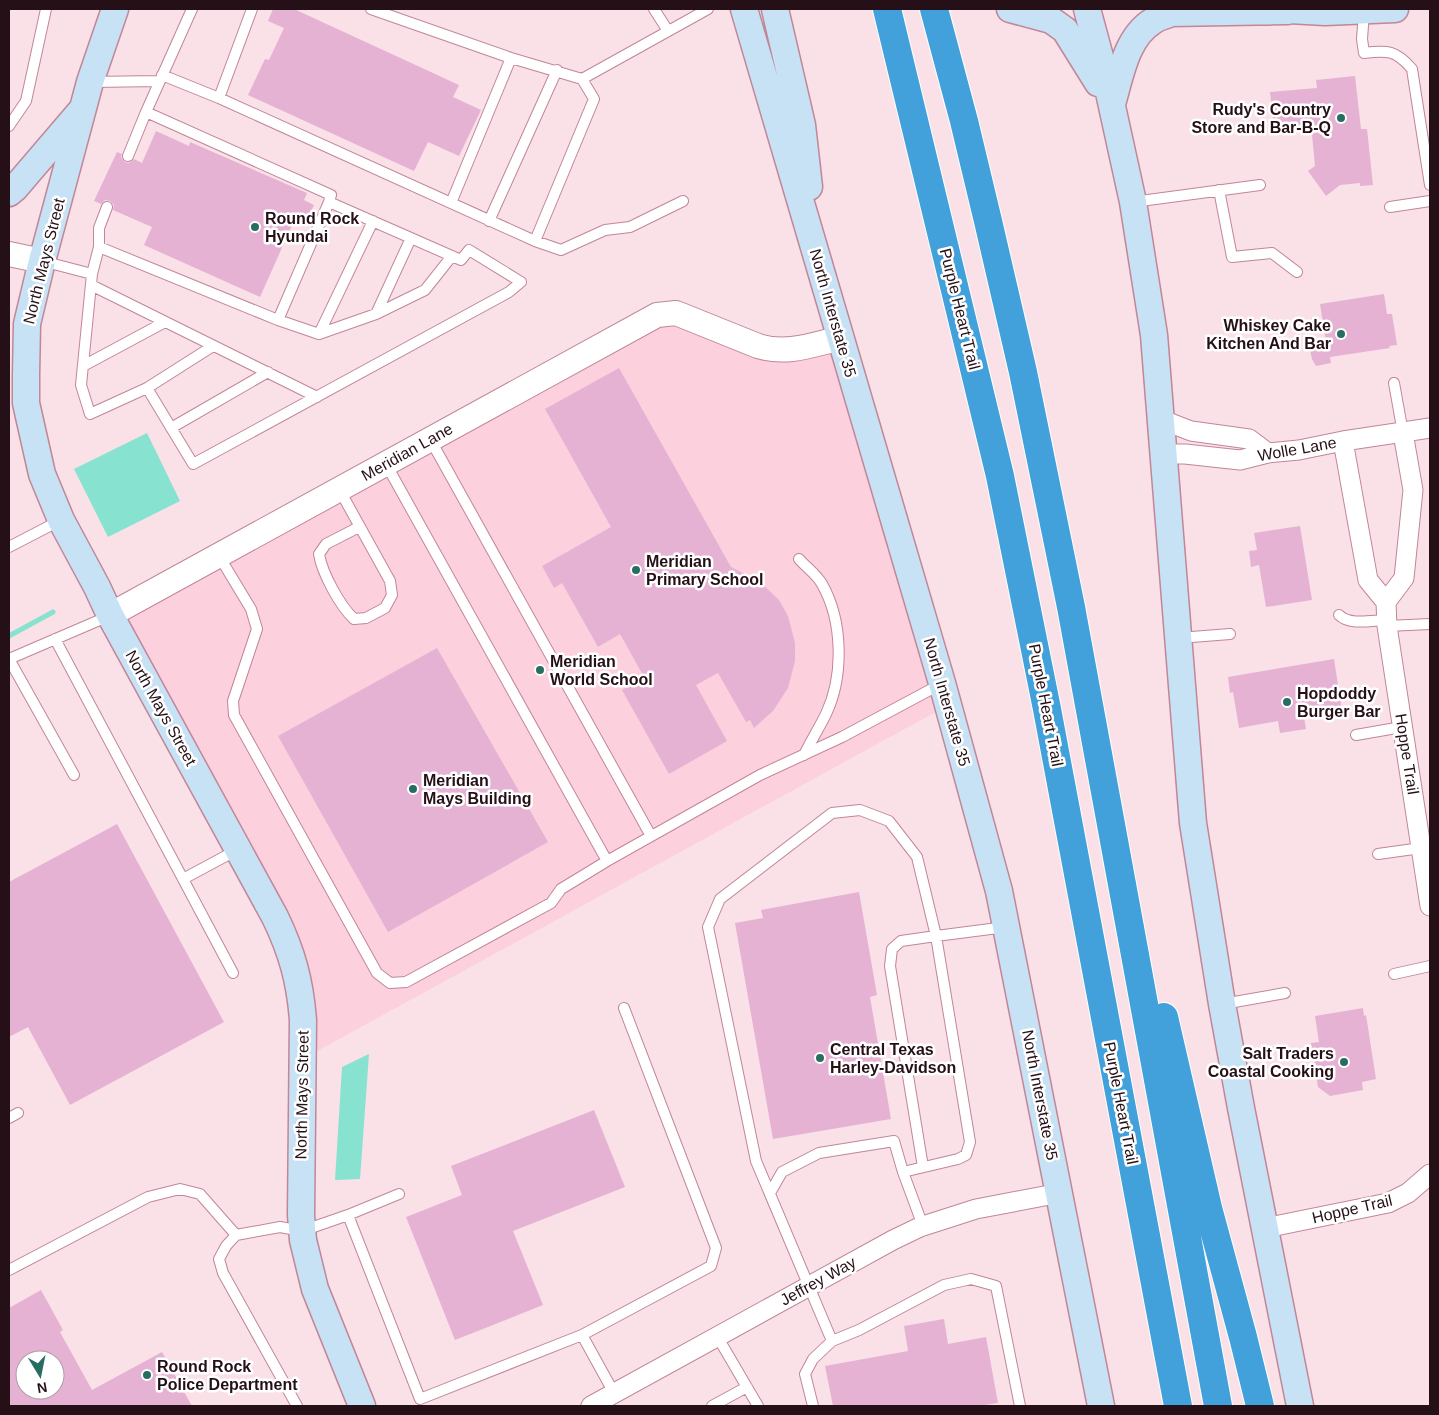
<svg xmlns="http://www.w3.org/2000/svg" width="1439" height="1415" viewBox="0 0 1439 1415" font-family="Arial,sans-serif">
<rect width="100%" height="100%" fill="#fae0e7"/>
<!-- built -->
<path fill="#fcd0dc" d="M 659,318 L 761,351 L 834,344 L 941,709 L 310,1055 L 311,1010 L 119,614 Z"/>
<!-- water -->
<path fill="#88e2d0" d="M 147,433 L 180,501 L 108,537 L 74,469 Z
M 369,1054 L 360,1179 L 335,1180 L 342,1067 Z"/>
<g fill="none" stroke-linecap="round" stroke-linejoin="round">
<!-- stream -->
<path stroke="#88e2d0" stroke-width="5" d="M 9,636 L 53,612"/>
</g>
<!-- building -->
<path fill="#e6b2d4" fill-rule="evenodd" d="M 273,9 L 294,9 L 459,85 L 453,97 L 481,110 L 459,156 L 428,142 L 414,171 L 248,95 L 265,59 L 269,60 L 284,28 L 268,21 Z
M 1355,76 L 1361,129 L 1367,129 L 1373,185 L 1360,186 L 1360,183 L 1340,185 L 1326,196 L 1308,171 L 1315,166 L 1311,124 L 1274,128 L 1270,92 L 1317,88 L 1316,80 Z
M 156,131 L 189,146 L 190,142 L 307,193 L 304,200 L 314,205 L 304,227 L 293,223 L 260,297 L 144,245 L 152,227 L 113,210 L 114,205 L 110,201 L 105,200 L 101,204 L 94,201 L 117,152 L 122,154 L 121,157 L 125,162 L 129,163 L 134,159 L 142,163 Z
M 1384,294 L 1387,314 L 1392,314 L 1397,345 L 1389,346 L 1390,348 L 1330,357 L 1331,363 L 1316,366 L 1312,359 L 1310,351 L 1312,345 L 1326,342 L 1320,304 Z
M 619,368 L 731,567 L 759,581 L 779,600 L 788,616 L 795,643 L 795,661 L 788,688 L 773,711 L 754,728 L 750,720 L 746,722 L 718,673 L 696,685 L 727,741 L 669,774 L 622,690 L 644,677 L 620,634 L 598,647 L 562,583 L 554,588 L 542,566 L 611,527 L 545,409 Z
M 1300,526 L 1312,600 L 1266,607 L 1259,565 L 1251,567 L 1249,551 L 1257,550 L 1254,533 Z
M 437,648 L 548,842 L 388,932 L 278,736 Z
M 1334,659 L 1342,711 L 1304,717 L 1306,729 L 1280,733 L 1278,721 L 1239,728 L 1233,692 L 1230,693 L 1228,677 Z
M 117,824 L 224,1022 L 70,1105 L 28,1027 L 9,1037 L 9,882 Z
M 859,892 L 877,995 L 870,997 L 891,1119 L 773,1139 L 735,923 L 763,918 L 761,910 Z
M 1363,1008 L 1364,1016 L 1366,1015 L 1376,1079 L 1362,1082 L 1363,1090 L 1330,1096 L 1318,1087 L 1311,1043 L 1319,1042 L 1315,1016 Z
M 594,1110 L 625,1187 L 513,1231 L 543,1305 L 455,1340 L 406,1217 L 462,1195 L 451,1166 Z
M 41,1290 L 63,1330 L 60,1332 L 92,1390 L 162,1352 L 192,1406 L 9,1406 L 9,1308 ZM 25,1360 L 55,1360 L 55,1390 L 25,1390 Z
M 944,1319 L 948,1344 L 986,1337 L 998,1403 L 977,1406 L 833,1406 L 825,1366 L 908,1351 L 904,1326 Z"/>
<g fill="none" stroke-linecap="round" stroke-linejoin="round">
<defs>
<path id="service" d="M 252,9 L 219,98 L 535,241 L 561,250 L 605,230 L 630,227 L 683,201
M 371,9 L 511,58 L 582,79 L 708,9
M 654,9 L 668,31
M 1364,12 L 1362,39 L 1364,53 C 1387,50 1396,50 1412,69 L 1430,185
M 162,75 L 219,98
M 91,82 L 159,81
M 9,126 L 26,101 L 46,9
M 128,156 L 146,112
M 1219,190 L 1232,257 L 1272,253 L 1297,272
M 1133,202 L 1260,185
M 451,203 L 511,58
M 107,207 L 99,228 L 99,247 L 92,274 L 81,385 L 90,414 L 147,388 L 193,464 L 509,292 L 521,282 L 469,250 L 461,260 L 329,202 L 331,195 L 146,112 L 192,9
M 1390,207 L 1430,201
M 373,221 L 319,334 L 376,314 L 411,238
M 489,221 L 557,70
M 535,241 L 594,99 L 582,79
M 99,247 L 278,320 L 329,202
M 42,261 L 92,274
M 91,285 L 317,397
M 376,314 L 425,290 L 452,256
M 278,320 L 319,334
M 83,366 L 165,322
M 1394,383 L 1403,433
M 147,388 L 213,346
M 171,428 L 268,372
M 430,439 L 651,836
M 386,464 L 607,861 L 760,775 L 842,737 L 941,684
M 339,489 L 390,581 L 392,595 L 385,608 L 366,618 L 354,619 C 340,606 322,573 319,554 L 326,544 L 359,527
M 9,547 L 61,520
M 219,556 L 251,609 L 257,629 L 233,701 L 234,715 L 377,973 L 390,983 L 406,982 L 551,903 L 561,889 L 607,861
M 799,559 C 806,567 817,575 822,584 C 843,621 844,676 826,714 C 819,728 811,741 804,755
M 1339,615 C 1350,626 1373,620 1387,620
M 1387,626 L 1430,624
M 1179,638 L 1230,634
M 55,639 L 183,879 L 237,850
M 1356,735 L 1402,727
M 74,775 L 9,659 L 109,616
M 1378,854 L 1421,848
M 183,879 L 233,973
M 1006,927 L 936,936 L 917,857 L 889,821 L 860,810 L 832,813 L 720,899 L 708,927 L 756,1161 L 832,1341 L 859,1330 L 944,1285 L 971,1279 L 996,1286 L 1020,1406
M 1394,974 L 1430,966
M 1223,1004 L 1285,993
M 9,1118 L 18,1113
M 923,1167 L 890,966 L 892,949 L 901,941 L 936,936 L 970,1142 L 966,1155 L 958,1159 L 903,1172 L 923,1226
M 770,1193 L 782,1172 L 819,1153 L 894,1141 L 903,1172
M 348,1215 L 399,1194
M 9,1270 L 148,1197 L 180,1189 L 200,1194 L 236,1235
M 717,1336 L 758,1406
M 614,1393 L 582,1335 L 711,1266 L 716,1248 L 624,1008
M 297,1406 L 223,1273 L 219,1259 L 226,1246 L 236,1235 L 280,1227 L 302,1231 L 348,1215 L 420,1399 L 582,1335
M 712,1406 L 747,1387
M 813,1406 L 805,1374 L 813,1359 L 832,1341"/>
<path id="minor" d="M 1160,419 L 1191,431 L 1249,439 L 1268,453
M 1343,441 L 1368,580 L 1386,602 L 1387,626 L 1430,906
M 1163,454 L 1185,454 L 1240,460 L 1268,453 L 1299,450 L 1343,441 L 1430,428
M 1386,602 L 1404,578 L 1413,490 L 1403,433
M 1265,1228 L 1388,1203 L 1408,1193 L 1430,1174
M 591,1406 L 893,1240 L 920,1227 L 976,1209 L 1060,1193"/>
<path id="tertiary" d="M 9,254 L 42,261
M 110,615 L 657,315 L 676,313 L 758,346 C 787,355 811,345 841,338"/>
<path id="secondary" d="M 115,9 L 90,82 L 42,261 L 27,324 L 26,375 L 26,403 L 42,474 L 61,520 L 97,587 L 110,615 L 275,917 C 292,952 300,981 303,1020 L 301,1215 L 303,1240 L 315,1289 L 362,1406
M 744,9 L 942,683 L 999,891 L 1101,1406
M 775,9 L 802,125 L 809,187
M 1010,9 L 1051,20 L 1065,30 L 1098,83
M 1087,9 L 1106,79 L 1133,202 L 1154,335 L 1193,823 L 1222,1004 L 1241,1108 L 1300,1406
M 1270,9 L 1325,12 L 1395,9
M 1112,104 C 1120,77 1126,37 1153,21 C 1158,17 1165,16 1171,13 L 1288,11
M 9,193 L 15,188 L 80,112"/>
<path id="motorway" d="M 887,9 L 1000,476 L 1047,709 L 1178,1406
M 934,9 L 964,121 L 988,221 L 1023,372 L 1071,607 L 1218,1406
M 1164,1017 L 1208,1208 L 1243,1337 L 1260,1406"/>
</defs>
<!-- service casing -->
<use href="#service" stroke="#c18698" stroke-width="12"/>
<!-- minor casing -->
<use href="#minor" stroke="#c18698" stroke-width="21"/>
<!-- tertiary casing -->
<use href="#tertiary" stroke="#c18698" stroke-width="26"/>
<!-- secondary casing -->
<use href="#secondary" stroke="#c18698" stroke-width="29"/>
<!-- motorway casing -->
<use href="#motorway" stroke="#fff" stroke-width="30"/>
<!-- service -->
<use href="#service" stroke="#fff" stroke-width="10"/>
<!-- minor -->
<use href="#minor" stroke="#fff" stroke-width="19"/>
<!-- tertiary -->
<use href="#tertiary" stroke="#fff" stroke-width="24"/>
<!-- secondary -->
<use href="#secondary" stroke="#c6e2f4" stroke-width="26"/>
<!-- motorway -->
<use href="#motorway" stroke="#42a0da" stroke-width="28"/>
</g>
<!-- markers -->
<g fill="#276d61" stroke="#fff" stroke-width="2">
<circle cx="1341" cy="118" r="5"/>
<circle cx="255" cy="227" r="5"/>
<circle cx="1341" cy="334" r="5"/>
<circle cx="636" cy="570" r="5"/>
<circle cx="540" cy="670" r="5"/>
<circle cx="1287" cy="702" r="5"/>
<circle cx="413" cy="789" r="5"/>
<circle cx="820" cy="1058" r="5"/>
<circle cx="1344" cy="1062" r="5"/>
<circle cx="147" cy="1375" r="5"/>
</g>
<g text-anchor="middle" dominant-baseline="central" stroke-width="5" stroke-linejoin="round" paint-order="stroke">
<!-- poi labels -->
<g font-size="16" font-weight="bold" fill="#251017" stroke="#fff" text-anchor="start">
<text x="1331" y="109" text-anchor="end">Rudy's Country<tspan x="1331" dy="18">Store and Bar-B-Q</tspan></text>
<text x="265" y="218">Round Rock<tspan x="265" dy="18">Hyundai</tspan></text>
<text x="1331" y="325" text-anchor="end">Whiskey Cake<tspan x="1331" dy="18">Kitchen And Bar</tspan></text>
<text x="646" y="561">Meridian<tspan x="646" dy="18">Primary School</tspan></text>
<text x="550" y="661">Meridian<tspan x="550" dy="18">World School</tspan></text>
<text x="1297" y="693">Hopdoddy<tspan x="1297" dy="18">Burger Bar</tspan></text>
<text x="423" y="780">Meridian<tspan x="423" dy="18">Mays Building</tspan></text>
<text x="830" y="1049">Central Texas<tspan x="830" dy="18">Harley-Davidson</tspan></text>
<text x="1334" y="1053" text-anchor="end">Salt Traders<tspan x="1334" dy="18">Coastal Cooking</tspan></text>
<text x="157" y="1366">Round Rock<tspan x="157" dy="18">Police Department</tspan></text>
</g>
<!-- street labels -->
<g font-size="16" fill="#251017" stroke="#fff">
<text transform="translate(44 261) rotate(-76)">North Mays Street</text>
<text transform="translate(960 309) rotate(76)">Purple Heart Trail</text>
<text transform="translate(833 313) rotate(74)">North Interstate 35</text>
<text transform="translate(1297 449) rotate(-10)">Wolle Lane</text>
<text transform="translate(407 452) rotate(-29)">Meridian Lane</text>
<text transform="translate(947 702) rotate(74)">North Interstate 35</text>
<text transform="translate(1046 705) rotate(79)">Purple Heart Trail</text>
<text transform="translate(161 708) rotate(61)">North Mays Street</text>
<text transform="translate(1407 754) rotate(81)">Hoppe Trail</text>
<text transform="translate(302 1095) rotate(-89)">North Mays Street</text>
<text transform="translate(1040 1095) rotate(79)">North Interstate 35</text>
<text transform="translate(1121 1103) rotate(79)">Purple Heart Trail</text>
<text transform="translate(1352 1209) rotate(-13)">Hoppe Trail</text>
<text transform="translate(818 1281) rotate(-29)">Jeffrey Way</text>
</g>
</g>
<!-- border -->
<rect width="1439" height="1415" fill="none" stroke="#251017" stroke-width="20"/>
<!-- north arrow -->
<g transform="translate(40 1375) rotate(170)"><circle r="24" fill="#ffffff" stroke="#a89fa2"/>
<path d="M0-4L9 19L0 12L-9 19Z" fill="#276d61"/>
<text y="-8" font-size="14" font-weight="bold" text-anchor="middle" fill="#251017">N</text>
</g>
</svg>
